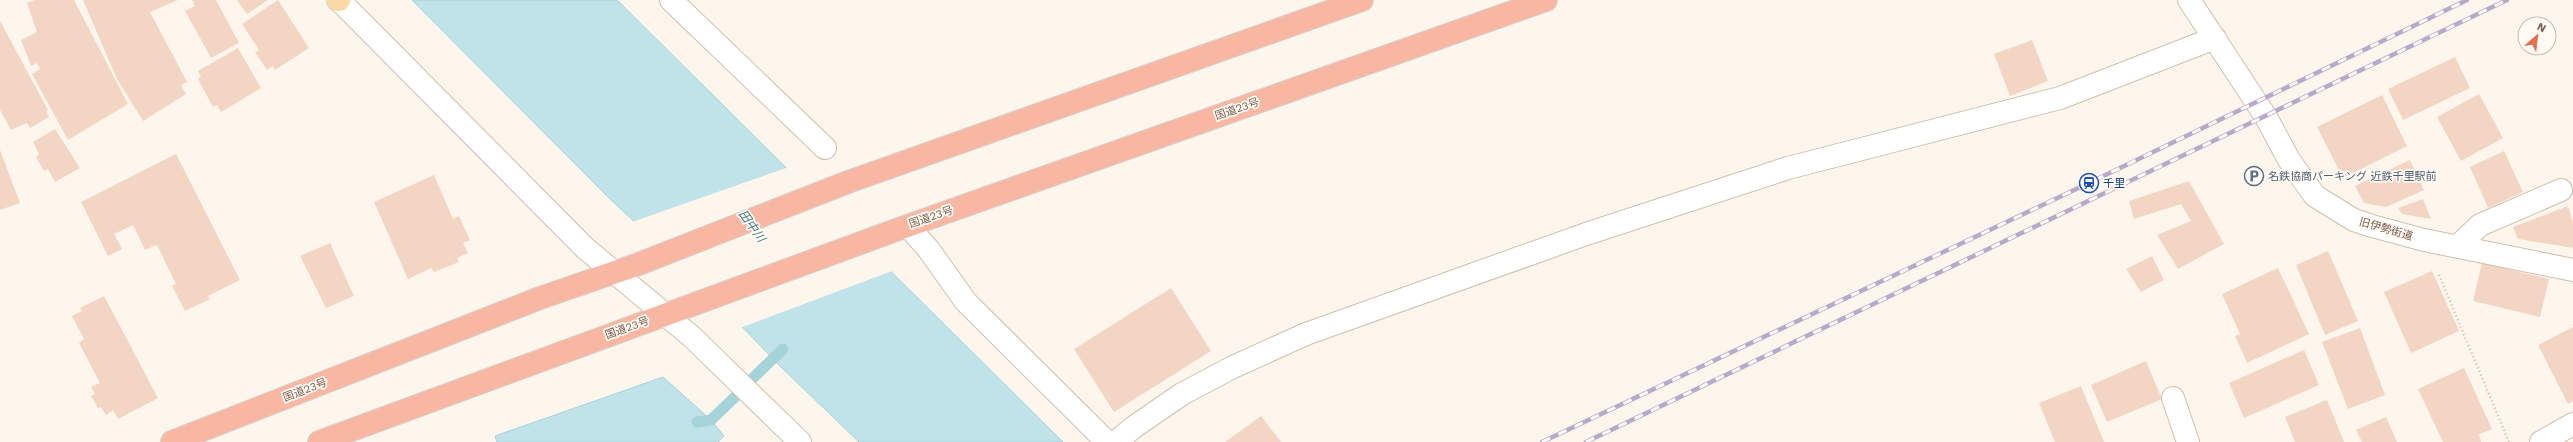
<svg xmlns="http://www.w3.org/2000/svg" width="2573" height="442" viewBox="0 0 2573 442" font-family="'Work Sans','Noto Sans JP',sans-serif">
<rect width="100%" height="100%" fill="#fdf6ec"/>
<!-- water -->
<path fill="#bfe3e8" stroke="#a5d3da" d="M 412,0 L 617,0 L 1063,442 L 859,442 L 780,366 L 690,273 L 610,199 Z
M 663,377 L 711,420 L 724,436 L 718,442 L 497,442 L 495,436 Z"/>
<!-- pier -->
<path fill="#fdf6ec" d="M 789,167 L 892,271 L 740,328 L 689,274 L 632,222 Z"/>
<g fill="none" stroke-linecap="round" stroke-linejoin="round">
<!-- stream -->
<path stroke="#a5d3da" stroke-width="11" d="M 753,378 L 783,349
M 697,422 L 711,420 L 736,396"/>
</g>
<!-- building -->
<path fill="#f3d5c3" d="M 35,0 L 74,0 L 128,104 L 68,140 L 32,74 L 40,69 L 37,63 L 31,66 L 21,40 L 37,32 L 27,3 Z
M 83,0 L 178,0 L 150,12 L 187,82 L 181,85 L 186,94 L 143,121 L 117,79 Z
M 192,0 L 216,0 L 239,43 L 211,58 L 185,11 L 195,6 Z
M 237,0 L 268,0 L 247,14 Z
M 278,0 L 309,48 L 275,70 L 273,66 L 267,70 L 255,52 L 259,50 L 242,24 Z
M 0,21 L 48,110 L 46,112 L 49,117 L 30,128 L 27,123 L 11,130 L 0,110 Z
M 2032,40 L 2048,81 L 2010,96 L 1994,54 Z
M 238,48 L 261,88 L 221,112 L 217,105 L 213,107 L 198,79 L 201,77 L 198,71 Z
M 2455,57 L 2470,88 L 2403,120 L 2388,89 Z
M 2479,94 L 2503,138 L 2461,161 L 2437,117 Z
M 2382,95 L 2407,146 L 2343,178 L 2317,127 Z
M 55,129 L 80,168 L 55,182 L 48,169 L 44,171 L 36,157 L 39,154 L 33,142 Z
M 0,150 L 20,203 L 0,210 Z
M 2504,151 L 2523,192 L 2488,208 L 2470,167 Z
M 176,154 L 240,280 L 208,296 L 210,299 L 185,311 L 172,286 L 176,284 L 157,245 L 145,250 L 133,225 L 114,234 L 122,249 L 108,256 L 81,202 Z
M 2410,160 L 2424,190 L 2386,207 L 2364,203 L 2355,186 Z
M 434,175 L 453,219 L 459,216 L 470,240 L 463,243 L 468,253 L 457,258 L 459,262 L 434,272 L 431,268 L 408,279 L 374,202 Z
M 2189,181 L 2224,244 L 2178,269 L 2157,235 L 2191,221 L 2181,204 L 2134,219 L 2129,201 Z
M 2423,199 L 2431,219 L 2402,214 L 2398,208 Z
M 2568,206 L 2573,222 L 2573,248 L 2518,239 L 2513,227 Z
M 330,243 L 354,296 L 326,308 L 300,256 Z
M 2328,251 L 2358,321 L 2325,335 L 2296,265 Z
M 2152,256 L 2164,280 L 2141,292 L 2126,269 Z
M 2482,263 L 2549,279 L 2540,317 L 2473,301 Z
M 2278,268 L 2309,334 L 2247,363 L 2235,336 L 2240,334 L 2222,294 Z
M 2432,271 L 2459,331 L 2411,353 L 2384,292 Z
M 1171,288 L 1211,351 L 1114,412 L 1074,349 Z
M 104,296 L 158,398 L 118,419 L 113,410 L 106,415 L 101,407 L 98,408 L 91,396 L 95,394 L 91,387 L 100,383 L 79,343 L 84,339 L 72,316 L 82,311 L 80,308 Z
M 2573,327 L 2573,401 L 2568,404 L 2538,345 Z
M 2360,328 L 2385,395 L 2348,409 L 2322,342 Z
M 2304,350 L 2319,385 L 2244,418 L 2229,383 Z
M 2146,361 L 2162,399 L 2107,422 L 2091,385 Z
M 2464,368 L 2492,429 L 2479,434 L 2481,442 L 2443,442 L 2418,389 Z
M 2081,386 L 2104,442 L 2055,442 L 2039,403 Z
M 2327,400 L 2344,442 L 2295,442 L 2285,417 Z
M 1261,416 L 1281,442 L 1225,442 Z
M 2386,417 L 2397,442 L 2362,442 L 2356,430 Z"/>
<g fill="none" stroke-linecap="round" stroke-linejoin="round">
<defs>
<path id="minor" d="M 339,0 L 585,248 L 691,336 L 800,442
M 671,0 L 825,148
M 2189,0 L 2266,117 L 2289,160 L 2315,196 L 2354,220 L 2372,226 L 2424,240 L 2573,270
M 908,226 L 929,250 L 966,302 L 1107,442
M 2458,246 L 2480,225 L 2561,190
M 2173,398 L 2188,442
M 1116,442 L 1134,427 L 1182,394 L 1233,367 L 1306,334 L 1586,234 L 1788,168 L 2060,98 L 2215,38
M 2541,442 L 2573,424"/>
<path id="major" d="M 338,0 L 339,0"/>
<path id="highway" d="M 172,442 L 540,298 L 636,265 L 848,182 L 1362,0
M 319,442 L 896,230 L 1546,0"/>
</defs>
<!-- minor casing -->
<use href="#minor" stroke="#d1beb0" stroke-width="24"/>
<!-- major casing -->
<use href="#major" stroke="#dad1cd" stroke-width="24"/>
<!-- highway casing -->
<use href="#highway" stroke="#dad1cd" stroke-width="24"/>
<!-- path -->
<path stroke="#d9b8a5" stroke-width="2.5" stroke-dasharray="1 3" stroke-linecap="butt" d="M 2439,275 L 2509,442"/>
<!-- minor -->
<use href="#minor" stroke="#fff" stroke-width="22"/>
<!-- major -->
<use href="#major" stroke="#fbd9a5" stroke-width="22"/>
<!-- highway -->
<use href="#highway" stroke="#f7b7a3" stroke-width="22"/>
<defs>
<path id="rail" d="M 1542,442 L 2089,183 L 2467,0
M 1586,442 L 2507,0"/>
</defs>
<!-- rail casing -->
<use href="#rail" stroke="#b9a8c9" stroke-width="4.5"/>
<!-- rail -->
<use href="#rail" stroke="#fffaf3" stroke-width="3" stroke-dasharray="9" stroke-linecap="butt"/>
</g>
<!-- icons -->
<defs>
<symbol id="parking-ring" viewBox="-11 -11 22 22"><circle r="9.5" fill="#fffaf3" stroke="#5c6f8a" stroke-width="1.5"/><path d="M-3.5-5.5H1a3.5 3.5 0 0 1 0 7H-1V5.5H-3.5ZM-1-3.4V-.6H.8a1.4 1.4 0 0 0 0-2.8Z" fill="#5c6f8a"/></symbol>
<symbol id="station-ring" viewBox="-11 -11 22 22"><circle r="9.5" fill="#fffaf3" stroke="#1a4fb4" stroke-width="1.5"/><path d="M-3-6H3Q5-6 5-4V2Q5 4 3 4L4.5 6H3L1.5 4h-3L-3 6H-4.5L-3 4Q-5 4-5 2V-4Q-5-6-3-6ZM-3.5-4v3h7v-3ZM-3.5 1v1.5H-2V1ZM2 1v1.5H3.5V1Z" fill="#1a4fb4"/></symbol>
</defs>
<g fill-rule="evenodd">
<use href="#parking-ring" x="2243" y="165" width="22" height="22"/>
<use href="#station-ring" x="2078" y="172" width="22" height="22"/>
</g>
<g text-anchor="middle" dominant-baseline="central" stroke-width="3.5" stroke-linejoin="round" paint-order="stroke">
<!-- street labels -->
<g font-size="11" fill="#7a5c4d" stroke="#fffaf3">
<text transform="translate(1237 109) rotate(-19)">国道23号</text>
<text transform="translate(931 217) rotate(-19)">国道23号</text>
<text transform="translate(2386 229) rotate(16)">旧伊勢街道</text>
<text transform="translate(627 328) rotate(-20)">国道23号</text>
<text transform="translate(305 390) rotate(-21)">国道23号</text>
</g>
<!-- service labels -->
<g font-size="11" fill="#4e5e75" stroke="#fffaf3" text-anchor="start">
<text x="2268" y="176">名鉄協商パーキング 近鉄千里駅前</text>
</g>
<!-- transit labels -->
<g font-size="11" fill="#164399" stroke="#fffaf3" text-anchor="start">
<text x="2103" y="183">千里</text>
</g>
<!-- water labels -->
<g font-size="12" font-style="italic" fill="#437c86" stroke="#fffaf3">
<text transform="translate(752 226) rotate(54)">田中川</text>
</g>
</g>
<!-- north arrow -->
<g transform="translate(2537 36) rotate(28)"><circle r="19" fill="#fffaf3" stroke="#cabbb1"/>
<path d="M0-3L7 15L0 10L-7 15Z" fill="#e76f51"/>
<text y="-6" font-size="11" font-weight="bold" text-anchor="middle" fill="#7a5c4d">N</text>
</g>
</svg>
